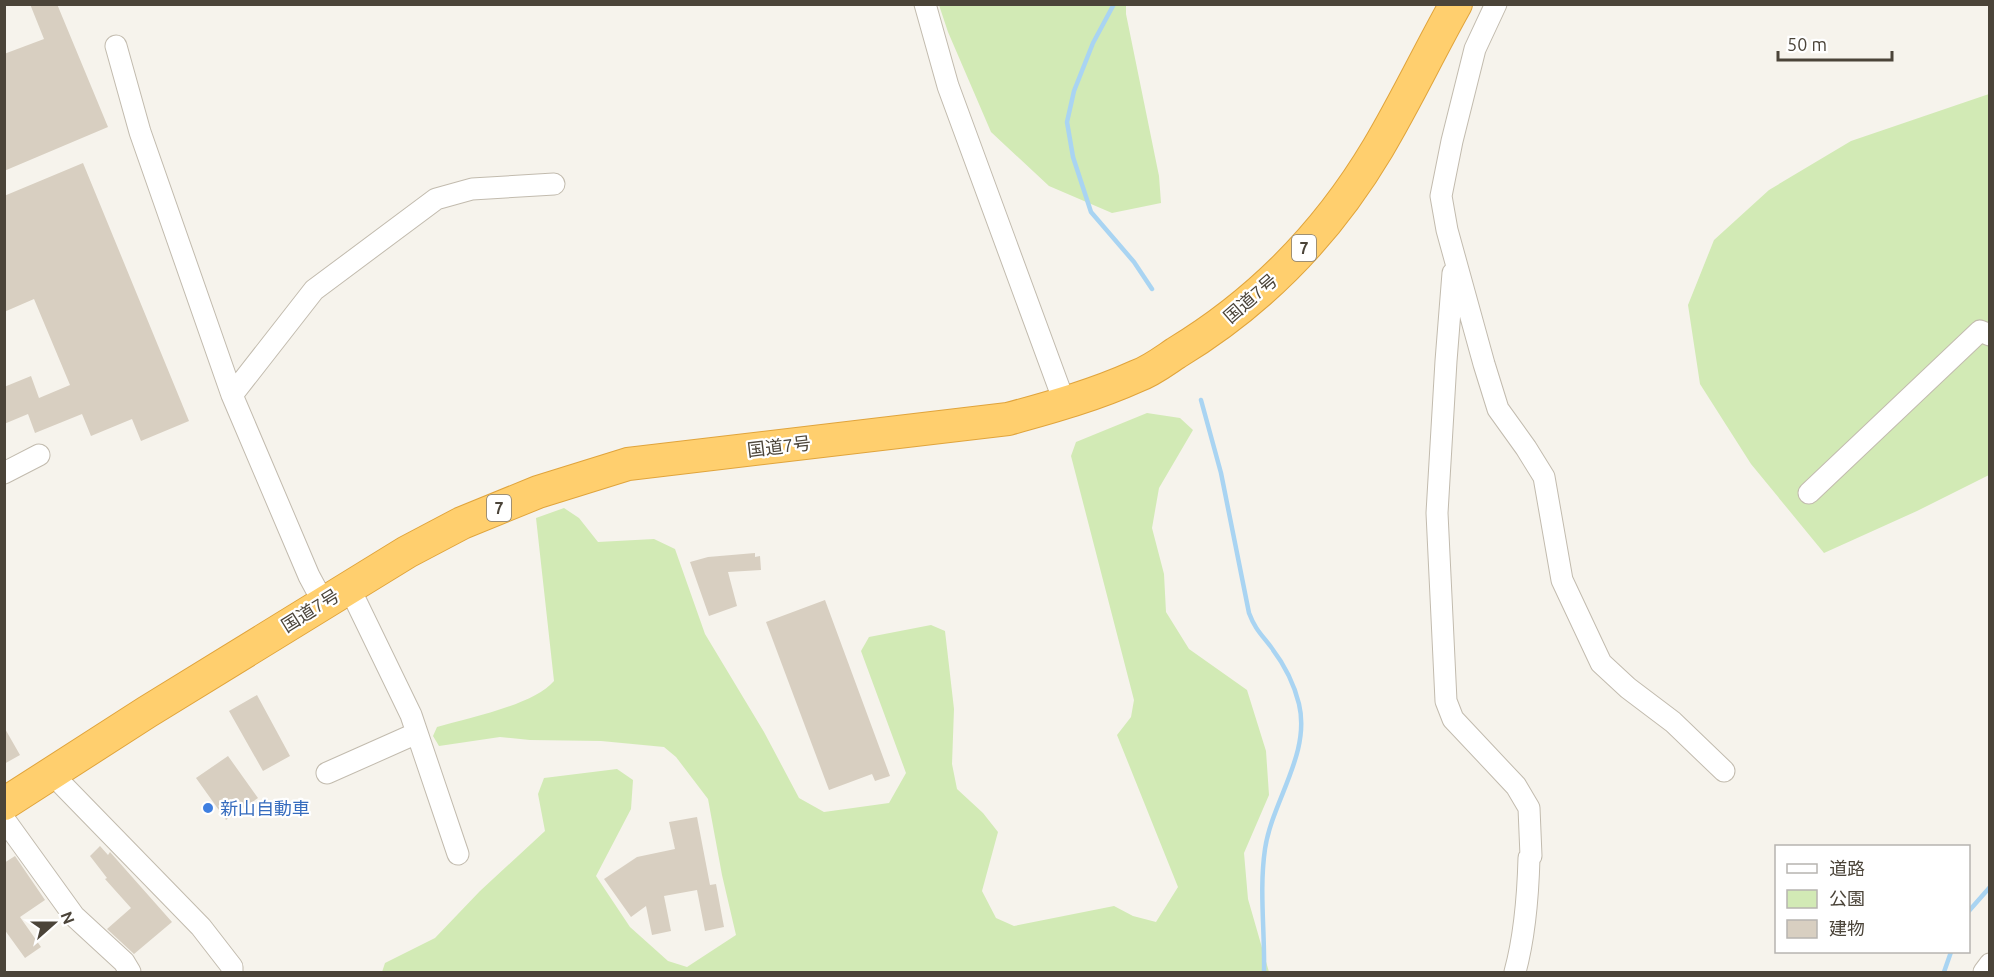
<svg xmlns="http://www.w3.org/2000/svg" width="1994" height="977" viewBox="0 0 1994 977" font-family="Ubuntu,'Noto Sans JP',sans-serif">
<rect width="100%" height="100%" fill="#f6f3ec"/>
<!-- green -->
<path fill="#d2eab5" d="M 939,5 L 1126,5 L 1126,14 L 1159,176 L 1161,203 L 1112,213 L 1049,186 L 991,132 L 948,32 Z
M 1989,94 L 1989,475 L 1917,511 L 1824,553 L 1751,464 L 1700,384 L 1688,305 L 1714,240 L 1769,190 L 1851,141 Z
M 1147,413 L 1180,418 L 1193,430 L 1159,488 L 1152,528 L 1164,574 L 1166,612 L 1189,649 L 1247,690 L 1266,751 L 1269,795 L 1244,853 L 1248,899 L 1269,972 L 382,972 L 385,963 L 435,938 L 480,891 L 545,831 L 538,794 L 544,778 L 617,769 L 633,780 L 631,809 L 596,876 L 630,927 L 668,961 L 687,967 L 736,935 L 722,875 L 708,799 L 676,757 L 664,747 L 601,741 L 530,740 L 500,737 L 439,746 L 433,736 L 437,727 C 468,718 534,705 554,681 L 536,518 L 564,508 L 579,518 L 598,542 L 654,539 L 675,549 L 705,634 L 764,732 L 799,798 L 824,812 L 889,803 L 906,773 L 861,651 L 869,637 L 931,625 L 945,631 L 954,709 L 952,764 L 957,789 L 983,813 L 998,832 L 982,891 L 996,918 L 1014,926 L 1114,906 L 1133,916 L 1156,922 L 1178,887 L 1117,735 L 1131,717 L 1134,700 L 1071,456 L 1076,442 Z"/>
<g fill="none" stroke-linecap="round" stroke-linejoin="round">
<!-- stream -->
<path stroke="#a9d4f2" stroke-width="4.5" d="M 1114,4 L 1093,43 L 1074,91 L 1067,122 L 1073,157 L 1091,212 L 1134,262 L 1152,289
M 1201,400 L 1221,473 L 1249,613 C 1255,629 1261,634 1271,647 C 1284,664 1294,683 1299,704 C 1311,754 1272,801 1265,849 C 1259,890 1265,932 1264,972
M 1968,912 L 1990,887
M 1944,972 L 1951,952"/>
</g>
<!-- building -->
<path fill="#d8cfc1" d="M 30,4 L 57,4 L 108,127 L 4,171 L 4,54 L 44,39 Z
M 83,163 L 189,421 L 141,441 L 132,419 L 91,436 L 82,414 L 35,433 L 28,414 L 4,424 L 4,387 L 31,376 L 39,398 L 70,385 L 34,299 L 4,312 L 4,196 Z
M 755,553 L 755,557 L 760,556 L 761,570 L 728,572 L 737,606 L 709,616 L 690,562 L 708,557 Z
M 825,600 L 890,776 L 875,781 L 872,774 L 829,790 L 766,622 Z
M 257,695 L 290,756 L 263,771 L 229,711 Z
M 4,727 L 20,755 L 4,764 Z
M 228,756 L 258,798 L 226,820 L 196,778 Z
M 697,817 L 710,885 L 716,884 L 724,927 L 705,931 L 697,890 L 664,896 L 671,931 L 652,935 L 646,906 L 631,917 L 604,879 L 637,857 L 675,849 L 669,822 Z
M 100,846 L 108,855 L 110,852 L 172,922 L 134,954 L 107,929 L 131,908 L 105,879 L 107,878 L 90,856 Z
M 15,856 L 45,900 L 20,917 L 41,947 L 25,958 L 4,929 L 4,863 Z"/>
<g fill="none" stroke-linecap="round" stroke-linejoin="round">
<defs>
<path id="minor" d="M 925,4 L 948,86 L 1065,404
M 1496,4 L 1475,49 L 1452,141 L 1441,196 L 1447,230 L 1484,364 L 1498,409 L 1526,448 L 1544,477 L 1562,580 L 1601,663 L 1628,688 L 1673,722 L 1724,771
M 116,46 L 140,132 L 232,395 L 309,576 L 323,602
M 1453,273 L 1446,361 L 1437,513 L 1446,701 L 1453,719 L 1516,786 L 1529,808 L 1531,856 L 1529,858 C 1528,896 1525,935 1515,972
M 232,395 L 314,290 L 436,199 L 472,189 L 554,184
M 4,473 L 39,455
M 1809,493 L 1980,331 L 1990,335
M 349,587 L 411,715 L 458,854
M 327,773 L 417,733
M 52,774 L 201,927 L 232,967 L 232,972
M 4,819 L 74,916 L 124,962 L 130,972
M 1984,972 L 1990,964"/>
<path id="highway" d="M 4,804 L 147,712 L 407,552 L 462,523 L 538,492 L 628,464 L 1008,419 C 1052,407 1095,395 1137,376 C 1151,371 1164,361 1176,353 C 1260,302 1328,232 1378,148 C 1406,101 1429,52 1456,4"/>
</defs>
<!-- minor casing -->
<use href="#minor" stroke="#c2bbae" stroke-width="23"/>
<!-- highway casing -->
<use href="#highway" stroke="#e0a43c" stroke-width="34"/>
<!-- minor -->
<use href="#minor" stroke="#fff" stroke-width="21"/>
<!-- highway -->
<use href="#highway" stroke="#ffcf6e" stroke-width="32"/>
</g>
<!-- markers -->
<circle fill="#3f7fe0" stroke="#fff" stroke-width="2" cx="208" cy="808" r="6"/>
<g text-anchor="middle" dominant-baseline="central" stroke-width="4.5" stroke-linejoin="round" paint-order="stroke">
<!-- shield labels -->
<g fill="#fff" stroke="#817c74" stroke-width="1.5">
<rect x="1292" y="235" width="24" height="26" rx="4.5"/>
<rect x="487" y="495" width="24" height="26" rx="4.5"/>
</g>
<g font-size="16" font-weight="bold" fill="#4b4439">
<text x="1304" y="248">7</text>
<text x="499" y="508">7</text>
</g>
<!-- street labels -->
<g font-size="18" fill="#4b4439" stroke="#fff">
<text transform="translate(1250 298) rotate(-41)">国道7号</text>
<text transform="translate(779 446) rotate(-7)">国道7号</text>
<text transform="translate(310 610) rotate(-32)">国道7号</text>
</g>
<!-- shop labels -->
<g font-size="18" fill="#366cbe" stroke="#fff" text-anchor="start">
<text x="220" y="808">新山自動車</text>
</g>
</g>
<!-- border -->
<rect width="1994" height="977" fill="none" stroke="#4b4439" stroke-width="12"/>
<!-- legend -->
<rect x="1775" y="845" width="195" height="108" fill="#ffffff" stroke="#b7b4b0" stroke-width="1.5"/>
<rect x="1787" y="864" width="30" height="9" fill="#ffffff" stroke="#b7b4b0" stroke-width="1.5"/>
<text x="1829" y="875" font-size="18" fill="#4b4439">道路</text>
<rect x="1787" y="890" width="30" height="18" fill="#d2eab5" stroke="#b7b4b0" stroke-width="1.5"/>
<text x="1829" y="905" font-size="18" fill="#4b4439">公園</text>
<rect x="1787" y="920" width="30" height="18" fill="#d8cfc1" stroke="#b7b4b0" stroke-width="1.5"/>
<text x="1829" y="935" font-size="18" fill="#4b4439">建物</text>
<!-- north arrow -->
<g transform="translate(54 923) rotate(69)" stroke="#ffffff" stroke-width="4.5" paint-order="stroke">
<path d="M0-4.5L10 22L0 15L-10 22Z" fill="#4b4439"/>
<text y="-9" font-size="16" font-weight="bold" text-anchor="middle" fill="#4b4439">N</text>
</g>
<!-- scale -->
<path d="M1778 51v9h114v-9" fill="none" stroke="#4b4439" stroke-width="3"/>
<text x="1787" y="51" font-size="18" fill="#4b4439" stroke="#ffffff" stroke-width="4.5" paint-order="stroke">50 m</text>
</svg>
